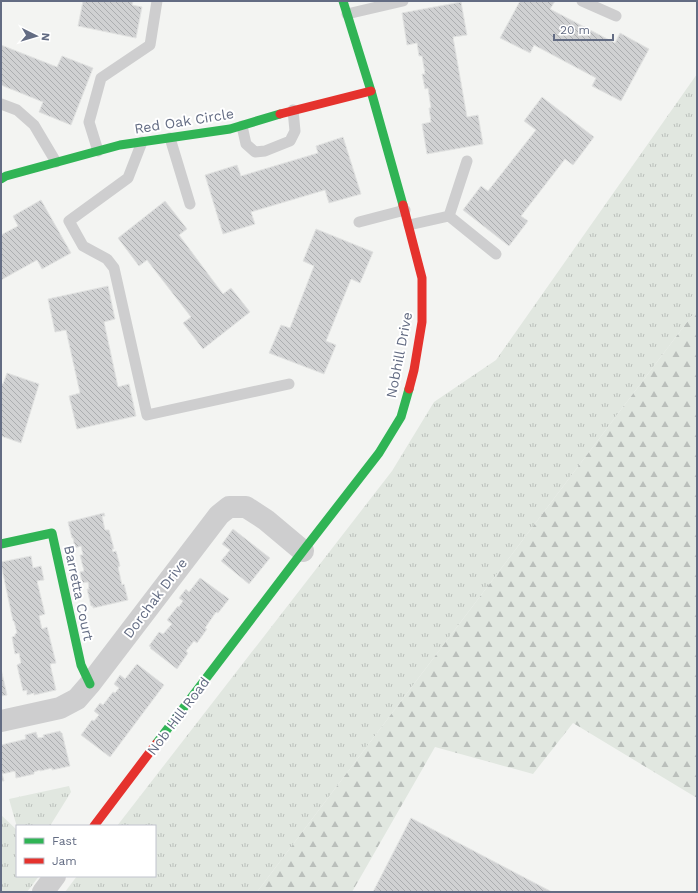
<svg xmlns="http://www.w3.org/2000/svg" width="698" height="893" viewBox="0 0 698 893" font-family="'Work Sans',sans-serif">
<defs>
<pattern id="grass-tufts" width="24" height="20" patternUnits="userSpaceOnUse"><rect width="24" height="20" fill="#e1e7e0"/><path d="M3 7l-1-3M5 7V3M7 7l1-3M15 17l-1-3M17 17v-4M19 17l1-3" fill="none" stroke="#babfbb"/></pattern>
<pattern id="forest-firs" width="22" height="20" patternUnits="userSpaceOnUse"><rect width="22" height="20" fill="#e1e7e0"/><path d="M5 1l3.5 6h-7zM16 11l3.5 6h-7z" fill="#babfbb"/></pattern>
<pattern id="building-back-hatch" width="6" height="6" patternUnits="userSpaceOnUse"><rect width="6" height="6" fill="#d0d1d2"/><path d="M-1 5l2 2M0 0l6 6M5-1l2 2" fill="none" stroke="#acaeb0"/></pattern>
</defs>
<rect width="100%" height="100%" fill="#f3f4f2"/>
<!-- grass -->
<path fill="url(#grass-tufts)" d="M 697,74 L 697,309 L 257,892 L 65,892 L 77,876 L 155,876 L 155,826 L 117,826 L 392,471 L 434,402 L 496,360 Z
M 69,786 L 71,792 L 50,826 L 17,827 L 9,799 Z
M 1,815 L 17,830 L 17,876 L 39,876 L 27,892 L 1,892 Z"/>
<!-- forest -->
<path fill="url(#forest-firs)" d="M 697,309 L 697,798 L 573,723 L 533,774 L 435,747 L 352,892 L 257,892 Z"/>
<!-- building -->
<path fill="url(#building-back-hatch)" stroke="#e2e3e2" d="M 83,1 L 133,1 L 132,5 L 142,7 L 136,38 L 78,26 Z
M 520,1 L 555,1 L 550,9 L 615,43 L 620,33 L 649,49 L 621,101 L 592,86 L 596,78 L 534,45 L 530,53 L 500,38 Z
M 461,2 L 467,35 L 453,37 L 467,117 L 478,115 L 483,144 L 427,154 L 422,124 L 431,122 L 429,108 L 431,108 L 428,88 L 425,89 L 422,74 L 425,74 L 422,56 L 419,56 L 417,43 L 407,45 L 402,13 Z
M 1,45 L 57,67 L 62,56 L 93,68 L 71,125 L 39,112 L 43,102 L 1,85 Z
M 542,97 L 594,137 L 573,165 L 565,159 L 521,216 L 528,221 L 509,246 L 463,210 L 481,186 L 488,191 L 536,130 L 524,121 Z
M 343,137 L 361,194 L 329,203 L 325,190 L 251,212 L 255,224 L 223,234 L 205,175 L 237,165 L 241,176 L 318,153 L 316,146 Z
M 41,200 L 71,253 L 42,269 L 37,260 L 1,280 L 1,235 L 18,226 L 13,216 Z
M 165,201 L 187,229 L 179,235 L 223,294 L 231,288 L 250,312 L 203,349 L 183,323 L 191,317 L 147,260 L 139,266 L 118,238 Z
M 316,229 L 373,252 L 360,283 L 351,279 L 326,341 L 336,345 L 324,374 L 269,353 L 281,325 L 290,328 L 314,266 L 303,261 Z
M 108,286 L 115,319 L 104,322 L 118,387 L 129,384 L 136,416 L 77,429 L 69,396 L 80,393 L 66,330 L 55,332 L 48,299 Z
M 7,373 L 39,384 L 21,443 L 1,436 L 1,383 L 3,384 Z
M 104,513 L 105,516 L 102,516 L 105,530 L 109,530 L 114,549 L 112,549 L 113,552 L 116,551 L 120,566 L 118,567 L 122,585 L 124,584 L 128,600 L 93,608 L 93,606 L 91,606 L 87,589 L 89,589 L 88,582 L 82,583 L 80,572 L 84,571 L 80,555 L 83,555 L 81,546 L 75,548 L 73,538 L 72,538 L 68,522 Z
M 233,529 L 270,558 L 249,584 L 221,561 L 230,550 L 222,544 Z
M 31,556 L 33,568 L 41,566 L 44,580 L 37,581 L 45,614 L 39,616 L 42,629 L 47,627 L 56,663 L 50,664 L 56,690 L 34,695 L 34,693 L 27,695 L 27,690 L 23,691 L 17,665 L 21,663 L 19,653 L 15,654 L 12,637 L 15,636 L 15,634 L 17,633 L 14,621 L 13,621 L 1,564 L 1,562 Z
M 200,578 L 203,580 L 229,599 L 218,613 L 216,612 L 205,628 L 207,629 L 197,643 L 194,641 L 186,651 L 188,653 L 177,669 L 150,648 L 151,647 L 149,646 L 159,632 L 163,634 L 172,624 L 167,620 L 178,606 L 179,607 L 183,601 L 179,598 L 186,589 L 189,592 Z
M 137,664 L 164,685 L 110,757 L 81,735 L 92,720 L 94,721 L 99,715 L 94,711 L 100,703 L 103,705 L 113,692 L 115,693 L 119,688 L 114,684 L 120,675 L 125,679 Z
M 1,669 L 7,695 L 1,696 Z
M 60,731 L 61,733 L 62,733 L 70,766 L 52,770 L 52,768 L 40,771 L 40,770 L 34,772 L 34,774 L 16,778 L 15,771 L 2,774 L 4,781 L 1,781 L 1,745 L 26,739 L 25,735 L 36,732 L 38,738 L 44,737 L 43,735 Z
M 411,818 L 552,892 L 373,892 Z"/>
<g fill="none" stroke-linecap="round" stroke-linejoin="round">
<!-- lane -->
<path stroke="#cececf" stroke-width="11" d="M 582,1 L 616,16
M 347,14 L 403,1
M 1,104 L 17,110 L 34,125 L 56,162
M 242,126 L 246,144 L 255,152 L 265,151 L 290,141 L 295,131 L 293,110
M 170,138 L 190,204
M 142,142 L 128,178 L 69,221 L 83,246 L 107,259 L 114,268 L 147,415 L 289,384
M 98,151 L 89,122 L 101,78 L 150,45 L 157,1
M 449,216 L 467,161
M 359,222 L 405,210
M 409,225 L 449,216 L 496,254"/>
<!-- street -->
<path stroke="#cececf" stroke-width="22" d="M 1,721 L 60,708 L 77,699 L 90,684 L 219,515 L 229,507 L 246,507 L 266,520 L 303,551
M 43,892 L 55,876"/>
<!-- fast -->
<path stroke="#30b455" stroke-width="9" d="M 343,1 L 371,91 L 403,205
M 1,179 L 6,176 L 120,145 L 230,129 L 280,114
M 1,544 L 52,533 L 81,665 L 90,684
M 156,744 L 303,551 L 379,453 L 401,417 L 409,389"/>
<!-- jam -->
<path stroke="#e5322d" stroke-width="9" d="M 280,114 L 371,91
M 403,205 L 422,278 L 422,322 L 414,370 L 409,389
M 94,826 L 156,744"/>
</g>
<g text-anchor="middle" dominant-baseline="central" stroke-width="4" stroke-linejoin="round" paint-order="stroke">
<!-- street labels -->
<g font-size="14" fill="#636c83" stroke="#fff">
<text transform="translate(184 121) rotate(-9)">Red Oak Circle</text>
<text transform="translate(399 355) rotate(-79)">Nobhill Drive</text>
<text transform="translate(79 593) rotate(78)">Barretta Court</text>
<text transform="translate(155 598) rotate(-53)">Dorchak Drive</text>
<text transform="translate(178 716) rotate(-53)">Nob Hill Road</text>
</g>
</g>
<!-- border -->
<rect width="698" height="893" fill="none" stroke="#636c83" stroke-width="4"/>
<!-- legend -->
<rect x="16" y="825" width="140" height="52" fill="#ffffff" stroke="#c1c4cd"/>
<rect x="24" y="838" width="20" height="6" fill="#30b455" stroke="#c1c4cd"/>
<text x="52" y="845" font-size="12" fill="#636c83">Fast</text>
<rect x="24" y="858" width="20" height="6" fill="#e5322d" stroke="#c1c4cd"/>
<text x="52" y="865" font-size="12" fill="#636c83">Jam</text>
<!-- north arrow -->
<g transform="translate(36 36) rotate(95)" stroke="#ffffff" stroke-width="3" paint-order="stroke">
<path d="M0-3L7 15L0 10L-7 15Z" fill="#636c83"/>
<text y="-6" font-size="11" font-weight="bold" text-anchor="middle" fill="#636c83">N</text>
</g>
<!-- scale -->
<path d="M554 34v6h59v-6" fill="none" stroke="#636c83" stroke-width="2"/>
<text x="560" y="34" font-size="12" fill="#636c83" stroke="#ffffff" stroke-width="3" paint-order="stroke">20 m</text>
</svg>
